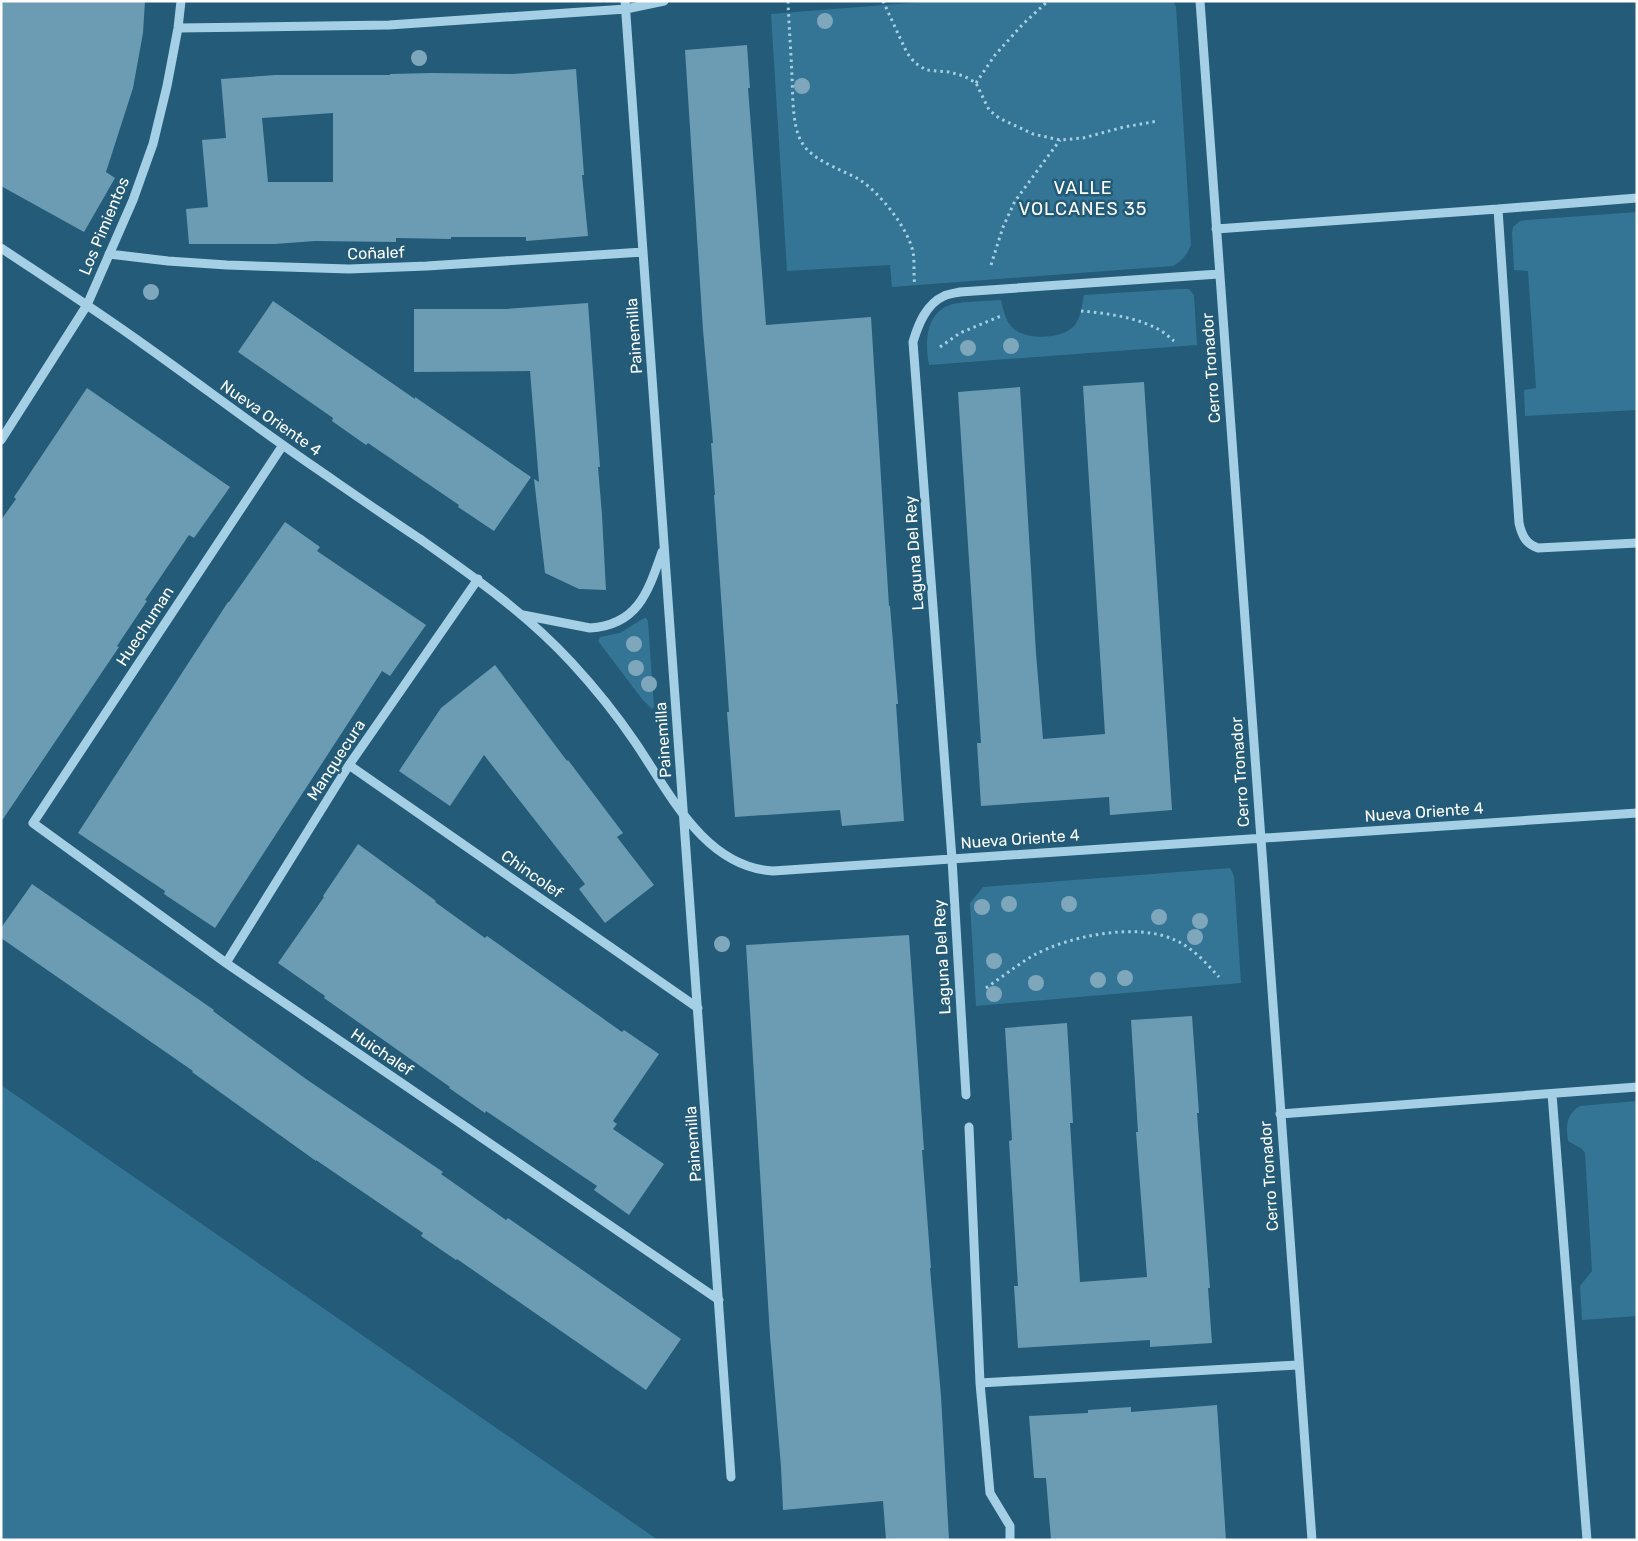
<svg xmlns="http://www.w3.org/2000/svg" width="1638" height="1541" viewBox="0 0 1638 1541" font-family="Rubik,sans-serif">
<rect width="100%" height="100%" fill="#235b79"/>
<!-- green -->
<path fill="#347595" d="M 933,1 L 1173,1 L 1176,7 L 1191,245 C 1187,255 1182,261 1173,266 L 892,287 L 890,265 L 787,271 L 771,14 Z
M 1637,212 L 1637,410 L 1525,416 L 1524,390 L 1536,388 L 1528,271 L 1514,270 L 1512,233 L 1513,227 L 1520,221 L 1527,220 Z
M 1179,289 L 1189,289 L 1194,295 L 1197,345 L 929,365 C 925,343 925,314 950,305 C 960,301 989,301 1001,300 C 1003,309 1005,319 1011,326 C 1023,341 1063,340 1075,325 C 1081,317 1082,305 1084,295 Z
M 644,618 L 646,618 L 648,621 L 654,707 L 652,709 L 642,699 L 598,641 L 600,637 L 620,633 Z
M 1230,868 L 1234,876 L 1241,983 L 976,1006 L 970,903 L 983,887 Z
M 1,1085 L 658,1540 L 1,1540 Z
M 1637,1101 L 1637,1316 L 1582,1320 L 1580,1286 L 1592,1271 L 1585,1153 L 1582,1149 L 1568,1141 C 1566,1126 1566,1114 1580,1106 Z"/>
<!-- building -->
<path fill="#6c9cb3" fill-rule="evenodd" d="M 1,1 L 145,1 L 143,33 L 133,88 L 106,172 L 115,178 L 84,232 L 1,186 Z
M 747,45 L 750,88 L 748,88 L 766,325 L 871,317 L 889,606 L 890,606 L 898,704 L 896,704 L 904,821 L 842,826 L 840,810 L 735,817 L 727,712 L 729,712 L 714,495 L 715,495 L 711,443 L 713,443 L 703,330 L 685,50 Z
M 576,69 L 584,175 L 582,175 L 588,236 L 526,241 L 526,237 L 451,237 L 451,239 L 396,238 L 396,242 L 315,241 L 275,244 L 189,244 L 186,209 L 208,207 L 202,140 L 226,138 L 221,79 L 275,75 L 390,75 L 390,74 L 433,73 L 513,74 ZM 333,113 L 333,182 L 268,182 L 262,118 Z
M 273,301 L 415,399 L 415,397 L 531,477 L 494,531 L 458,507 L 459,505 L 368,443 L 366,445 L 332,421 L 333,418 L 238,352 Z
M 588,303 L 600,467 L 598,467 L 602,515 L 606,590 L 579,589 L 545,573 L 534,479 L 539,482 L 530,371 L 414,372 L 414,309 L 506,309 Z
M 1144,382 L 1172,810 L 1110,815 L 1109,797 L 981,806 L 977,743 L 981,743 L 958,392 L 1020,387 L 1036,653 L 1043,739 L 1105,734 L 1083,386 Z
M 87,388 L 230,487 L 194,538 L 189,535 L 145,600 L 147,601 L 117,646 L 119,647 L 1,822 L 1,520 L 16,499 L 14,497 Z
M 285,522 L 320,547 L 317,551 L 426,625 L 390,676 L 382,671 L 215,928 L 164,894 L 165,891 L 78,833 L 228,602 L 229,602 Z
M 495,665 L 567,761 L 568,760 L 623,833 L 617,837 L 654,885 L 605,923 L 579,889 L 585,884 L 484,755 L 450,806 L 399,771 L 441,708 Z
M 358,844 L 436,901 L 435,902 L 485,938 L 487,936 L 622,1032 L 624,1030 L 659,1054 L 613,1121 L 617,1124 L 613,1129 L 664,1164 L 629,1215 L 594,1190 L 597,1186 L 486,1111 L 485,1113 L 449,1088 L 450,1087 L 324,998 L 325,996 L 278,963 L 324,897 L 323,896 Z
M 32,884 L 214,1010 L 213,1011 L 306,1079 L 443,1172 L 441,1174 L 506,1220 L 508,1218 L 681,1339 L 646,1390 L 457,1259 L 456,1260 L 421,1236 L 423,1233 L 316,1160 L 316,1161 L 192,1072 L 193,1071 L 1,938 L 1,928 Z
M 909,935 L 924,1150 L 922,1150 L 931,1268 L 930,1268 L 941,1396 L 949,1540 L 886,1540 L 883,1501 L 783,1510 L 781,1467 L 770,1336 L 746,945 Z
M 1192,1016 L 1199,1113 L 1197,1113 L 1210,1288 L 1208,1288 L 1212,1343 L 1150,1347 L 1150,1340 L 1018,1348 L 1014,1286 L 1018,1286 L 1009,1141 L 1012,1140 L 1005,1028 L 1067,1023 L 1073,1123 L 1070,1123 L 1080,1282 L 1147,1277 L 1136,1132 L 1138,1132 L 1131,1020 Z
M 1217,1405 L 1226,1540 L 1051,1540 L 1046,1478 L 1034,1478 L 1029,1416 L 1088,1413 L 1088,1410 L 1131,1407 L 1131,1412 Z"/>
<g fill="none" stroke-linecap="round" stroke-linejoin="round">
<!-- path -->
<path stroke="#a5cfe4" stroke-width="3" stroke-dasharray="2.5 4" stroke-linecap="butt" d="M 788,1 C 789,27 791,52 792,77 C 793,96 792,124 801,141 C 811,161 842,169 860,180 C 880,193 908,228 913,252 C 915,263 913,275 915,286
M 883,1 L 907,53 L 915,63 L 926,70 L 949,72 L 964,76 L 976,83 L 989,110 L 999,118 L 1033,134 L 1060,140 L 1083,138 L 1124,127 L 1158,121
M 976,83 L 995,55 L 1023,24 L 1048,1
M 991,265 L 1003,227 L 1015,201 L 1060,140
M 1081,311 C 1106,313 1135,317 1158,329 C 1164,332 1169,337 1174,341
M 940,347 L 960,333 L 1001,316
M 986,988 C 1002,977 1017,965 1034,955 C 1069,936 1137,922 1175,940 C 1193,948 1206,963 1219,977"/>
<!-- minor -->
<path stroke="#a5cfe4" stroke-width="9" d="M 625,1 L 731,1477
M 1200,1 L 1312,1540
M 178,28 L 389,25 L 626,9 L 664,1
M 1637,198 L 1498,209 L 1519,523 C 1522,536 1526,544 1538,548 L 1637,543
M 1216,229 L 1498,209
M 1,248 C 49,280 97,311 143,344 C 198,383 252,424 307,462 C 345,488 382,514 420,539 C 474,577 527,614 572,663 C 595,688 616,714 635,742 C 669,792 704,867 773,871 L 1637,813
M 109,254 L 168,261 L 227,265 L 349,269 L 427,266 L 643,252
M 1,440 L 87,305 L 133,200 L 153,144 L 167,86 L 178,28 L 181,1
M 283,445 L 33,823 L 226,963 L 719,1300
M 523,615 L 590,628 C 638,625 648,592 662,552
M 349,765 L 698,1008
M 226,963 L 349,765 L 478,579
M 1552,1094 L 1587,1540
M 966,1095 L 952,859 L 913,342 C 918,325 926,304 944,296 C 948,294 955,293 960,292 L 1219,274
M 1280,1114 L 1637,1087
M 969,1127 L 980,1383 L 990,1493 L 1010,1526 L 1010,1540
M 980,1383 L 1298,1365"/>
</g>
<!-- trees -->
<g fill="#7ea7bc">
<circle cx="825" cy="21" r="8"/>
<circle cx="419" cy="58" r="8"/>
<circle cx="802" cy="86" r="8"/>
<circle cx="151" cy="292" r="8"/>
<circle cx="1011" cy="346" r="8"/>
<circle cx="968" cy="348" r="8"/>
<circle cx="634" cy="644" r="8"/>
<circle cx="636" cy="668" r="8"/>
<circle cx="649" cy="684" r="8"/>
<circle cx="1009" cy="904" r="8"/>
<circle cx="1069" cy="904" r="8"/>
<circle cx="982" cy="907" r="8"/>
<circle cx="1159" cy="917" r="8"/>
<circle cx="1200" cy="921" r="8"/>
<circle cx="1195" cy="937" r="8"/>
<circle cx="722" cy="944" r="8"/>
<circle cx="994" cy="961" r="8"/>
<circle cx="1125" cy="978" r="8"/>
<circle cx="1098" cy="980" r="8"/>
<circle cx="1036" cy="983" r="8"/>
<circle cx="994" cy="994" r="8"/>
</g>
<g text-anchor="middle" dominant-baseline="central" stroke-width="5" stroke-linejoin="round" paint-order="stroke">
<!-- street labels -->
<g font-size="16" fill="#fff" stroke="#235b79">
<text transform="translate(104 226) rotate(-67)">Los Pimientos</text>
<text transform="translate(376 253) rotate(-2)">Coñalef</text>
<text transform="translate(634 336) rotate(-94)">Painemilla</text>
<text transform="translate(1211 368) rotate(-94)">Cerro Tronador</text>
<text transform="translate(271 418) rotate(35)">Nueva Oriente 4</text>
<text transform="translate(914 553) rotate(-94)">Laguna Del Rey</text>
<text transform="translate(145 626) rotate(-57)">Huechuman</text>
<text transform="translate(663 740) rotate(-94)">Painemilla</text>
<text transform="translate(336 760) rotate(-57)">Manquecura</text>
<text transform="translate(1240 772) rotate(-94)">Cerro Tronador</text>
<text transform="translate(1424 812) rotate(-4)">Nueva Oriente 4</text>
<text transform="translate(1020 839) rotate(-4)">Nueva Oriente 4</text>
<text transform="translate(532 874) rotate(35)">Chincolef</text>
<text transform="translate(942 957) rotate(-93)">Laguna Del Rey</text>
<text transform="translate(382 1052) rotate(34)">Huichalef</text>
<text transform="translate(693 1144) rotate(-94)">Painemilla</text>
<text transform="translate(1269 1176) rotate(-94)">Cerro Tronador</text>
</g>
<!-- neighbourhood labels -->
<g font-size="18" letter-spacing="1" fill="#fff" stroke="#235b79">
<text x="1083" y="188">VALLE<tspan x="1083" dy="21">VOLCANES 35</tspan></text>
</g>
</g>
<!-- border -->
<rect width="1638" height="1541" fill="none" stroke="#ffffff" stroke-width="5"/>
</svg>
